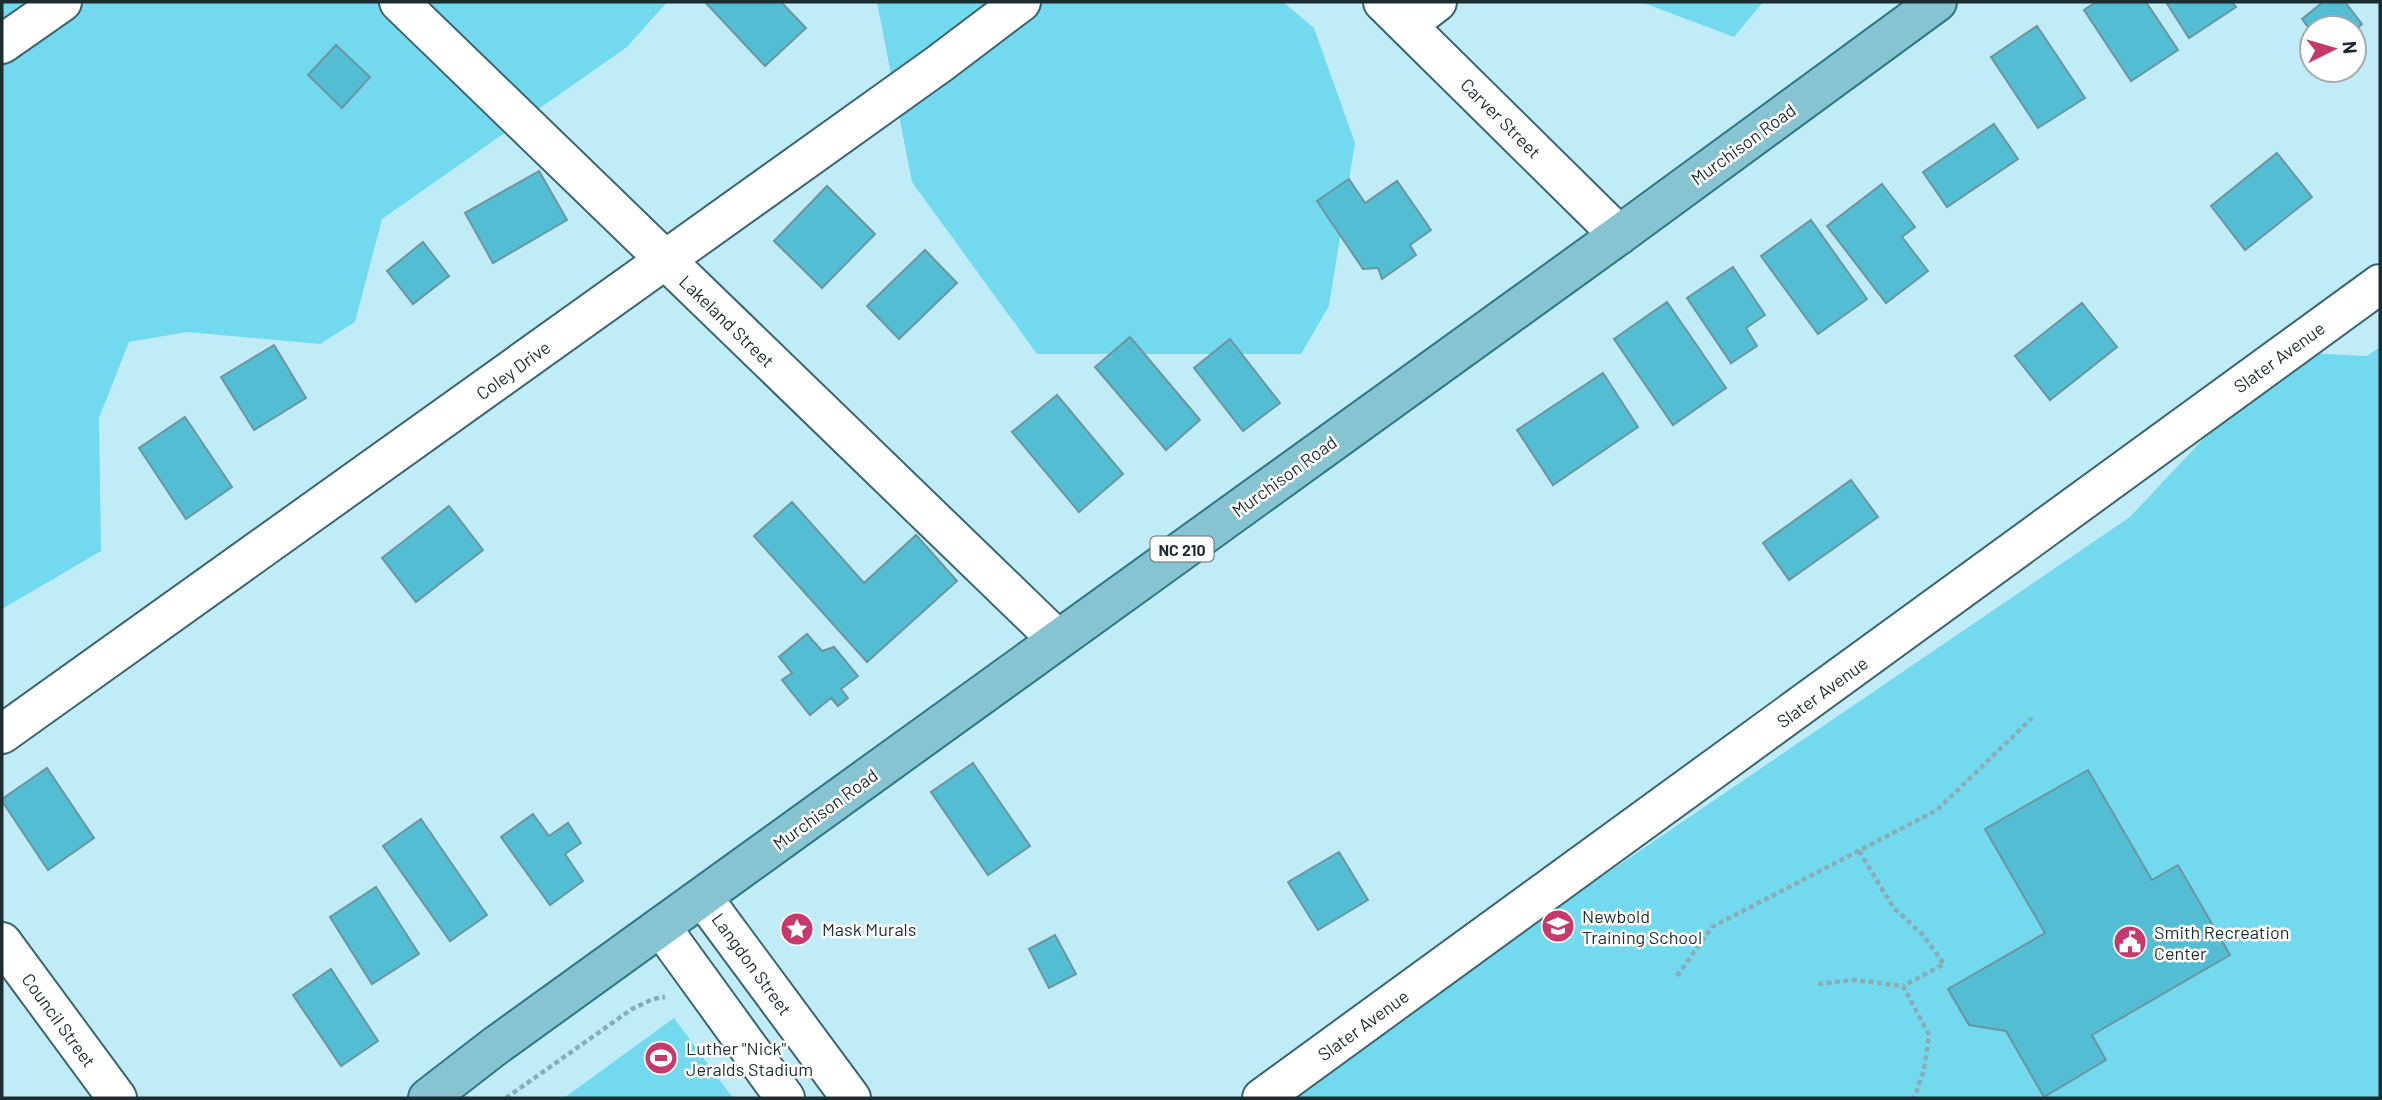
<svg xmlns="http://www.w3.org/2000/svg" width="2382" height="1100" viewBox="0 0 2382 1100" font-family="Barlow,sans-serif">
<rect width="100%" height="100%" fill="#bfecf6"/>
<!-- green -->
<path fill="#73d9ee" d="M 2,2 L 667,2 L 627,47 L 382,219 L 355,322 L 320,344 L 187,332 L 129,342 L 99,418 L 101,551 L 2,609 Z
M 877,2 L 1283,2 L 1314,28 L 1355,143 L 1329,306 L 1301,354 L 1037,354 L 912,182 Z
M 1641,2 L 1763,2 L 1734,37 Z
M 2380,347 L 2380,1098 L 1277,1098 L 2130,517 L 2285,352 L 2367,356 Z
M 674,1018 L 733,1098 L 564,1098 Z"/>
<!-- building -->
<path fill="#52bdd3" stroke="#6b959f" stroke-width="2" d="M 705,2 L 781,2 L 806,28 L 765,66 Z
M 2096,2 L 2146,2 L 2178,50 L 2131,81 L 2084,10 Z
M 2166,2 L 2232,2 L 2236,7 L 2189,38 Z
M 2323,2 L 2345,2 L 2362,24 L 2354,31 L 2354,28 L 2312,28 L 2312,32 L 2302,19 Z
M 2037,26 L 2085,98 L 2038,128 L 1991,57 Z
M 336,45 L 370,77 L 342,108 L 308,75 Z
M 1994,124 L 2018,159 L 1947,207 L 1923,172 Z
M 2277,153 L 2312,197 L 2245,250 L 2211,206 Z
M 539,171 L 567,220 L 493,263 L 465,213 Z
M 1349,179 L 1365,203 L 1397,181 L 1431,230 L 1410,245 L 1416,255 L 1382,279 L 1378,268 L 1363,269 L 1317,201 Z
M 1882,184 L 1915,227 L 1902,237 L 1928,271 L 1886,303 L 1827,226 Z
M 827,186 L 875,234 L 822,288 L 774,241 Z
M 1811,220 L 1867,299 L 1818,334 L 1761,256 Z
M 423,242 L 449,276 L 413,304 L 387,271 Z
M 925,250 L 957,283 L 899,339 L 867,306 Z
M 1733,267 L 1765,315 L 1746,328 L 1757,346 L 1731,363 L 1687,298 Z
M 1667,302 L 1726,388 L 1673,425 L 1614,339 Z
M 2082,303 L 2117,347 L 2050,400 L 2015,356 Z
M 1130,337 L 1200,420 L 1166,450 L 1095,367 Z
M 1230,339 L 1280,403 L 1243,431 L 1194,368 Z
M 274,345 L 306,398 L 254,430 L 221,377 Z
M 1603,373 L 1638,427 L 1553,485 L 1517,430 Z
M 1057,395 L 1123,474 L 1079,512 L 1012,432 Z
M 185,417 L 232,487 L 186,519 L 139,448 Z
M 1851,480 L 1878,517 L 1789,580 L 1763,543 Z
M 792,502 L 864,583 L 916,535 L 957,581 L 867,662 L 754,536 Z
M 449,506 L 483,550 L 416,602 L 382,558 Z
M 807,634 L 822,651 L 834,647 L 858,676 L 841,689 L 848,698 L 838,706 L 831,698 L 810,715 L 782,680 L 792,673 L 779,657 Z
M 973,763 L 1030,846 L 988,875 L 931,792 Z
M 47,768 L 94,838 L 48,870 L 2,801 L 2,799 Z
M 2088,770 L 2152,880 L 2178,865 L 2230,955 L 2092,1035 L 2106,1060 L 2044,1097 L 2006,1031 L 1969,1025 L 1948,989 L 2045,933 L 1985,829 Z
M 533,814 L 549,836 L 568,823 L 581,843 L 565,854 L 583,881 L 550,905 L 501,837 Z
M 421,819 L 487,915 L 450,941 L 383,846 Z
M 1339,852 L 1368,900 L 1318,930 L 1288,882 Z
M 376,887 L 419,954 L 372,984 L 330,917 Z
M 1055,935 L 1076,974 L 1049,988 L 1029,949 Z
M 331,969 L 378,1041 L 341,1066 L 293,995 Z"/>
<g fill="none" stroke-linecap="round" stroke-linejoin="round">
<defs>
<path id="minor" d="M 399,2 L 1057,639
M 1383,2 L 1619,235
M 1407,25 L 1437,2
M 2,44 L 62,2
M 2,734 L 939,64 L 1021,2
M 2,942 L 117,1098
M 1262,1098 L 2380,284"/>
<path id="tertiary" d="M 703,898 L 851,1098
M 661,927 L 785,1098"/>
<path id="primary" d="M 428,1098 L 494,1047 L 1619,235 L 1937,2"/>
</defs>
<!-- minor casing -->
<use href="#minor" stroke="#3c656e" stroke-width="42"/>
<!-- tertiary casing -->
<use href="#tertiary" stroke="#3c656e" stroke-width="42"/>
<!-- primary casing -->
<use href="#primary" stroke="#2c7685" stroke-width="42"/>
<!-- path -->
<path stroke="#89adb5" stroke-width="4.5" stroke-dasharray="5 3.5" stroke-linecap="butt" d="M 1859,851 L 1893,907 L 1923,935 L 1944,964 L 1903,986
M 1677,976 L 1712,927 L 1937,810 L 2032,718
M 1818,984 L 1854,980 L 1903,986 L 1929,1035 L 1924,1070 L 1914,1098
M 506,1098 L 632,1009 L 653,999 L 665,997"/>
<!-- minor -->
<use href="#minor" stroke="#fff" stroke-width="38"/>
<!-- tertiary -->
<use href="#tertiary" stroke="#fff" stroke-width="38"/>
<!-- primary -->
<use href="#primary" stroke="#86c4d1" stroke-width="38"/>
</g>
<!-- icons -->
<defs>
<symbol id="school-disc" viewBox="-11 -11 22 22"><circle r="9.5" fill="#c5396b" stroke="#fff"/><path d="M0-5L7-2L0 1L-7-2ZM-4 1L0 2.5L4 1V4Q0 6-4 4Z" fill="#fff"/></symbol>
<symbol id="sight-disc" viewBox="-11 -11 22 22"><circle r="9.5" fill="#c5396b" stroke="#fff"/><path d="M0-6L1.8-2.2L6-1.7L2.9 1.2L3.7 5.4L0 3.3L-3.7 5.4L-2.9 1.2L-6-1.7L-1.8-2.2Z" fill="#fff"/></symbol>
<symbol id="civic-disc" viewBox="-11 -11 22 22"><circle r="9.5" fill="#c5396b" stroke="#fff"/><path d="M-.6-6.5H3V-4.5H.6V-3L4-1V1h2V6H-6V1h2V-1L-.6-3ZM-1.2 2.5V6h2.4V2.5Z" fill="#fff"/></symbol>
<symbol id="stadium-disc" viewBox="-11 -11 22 22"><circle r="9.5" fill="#c5396b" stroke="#fff"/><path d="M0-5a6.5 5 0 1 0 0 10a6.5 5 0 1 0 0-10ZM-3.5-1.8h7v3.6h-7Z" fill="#fff"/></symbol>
</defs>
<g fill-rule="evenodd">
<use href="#school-disc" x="1539" y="907" width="38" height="38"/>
<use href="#sight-disc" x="778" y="910" width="38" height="38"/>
<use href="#civic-disc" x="2111" y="923" width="38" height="38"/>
<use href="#stadium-disc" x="642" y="1039" width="38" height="38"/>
</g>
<g text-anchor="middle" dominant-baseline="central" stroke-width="5" stroke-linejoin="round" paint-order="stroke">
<!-- shield labels -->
<rect fill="#fff" stroke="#606c6f" stroke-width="2" x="1150.5" y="536.5" width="63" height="25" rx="5"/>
<g font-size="16" font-weight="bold" fill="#1c2d31">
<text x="1182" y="549">NC 210</text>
</g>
<!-- street labels -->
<g font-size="18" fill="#1c2d31" stroke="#fff">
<text transform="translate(1501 118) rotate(45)">Carver Street</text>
<text transform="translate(1743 144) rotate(-36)">Murchison Road</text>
<text transform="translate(727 321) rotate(44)">Lakeland Street</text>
<text transform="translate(2279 357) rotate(-36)">Slater Avenue</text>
<text transform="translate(513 370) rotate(-36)">Coley Drive</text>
<text transform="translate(1284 476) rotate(-36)">Murchison Road</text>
<text transform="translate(1822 692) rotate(-36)">Slater Avenue</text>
<text transform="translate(825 809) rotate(-36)">Murchison Road</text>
<text transform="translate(752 964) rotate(54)">Langdon Street</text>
<text transform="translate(59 1020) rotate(54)">Council Street</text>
<text transform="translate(1363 1025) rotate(-36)">Slater Avenue</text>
</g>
<!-- poi labels -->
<g font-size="18" fill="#1c2d31" stroke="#fff" text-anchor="start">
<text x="1582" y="916">Newbold<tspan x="1582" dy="21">Training School</tspan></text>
<text x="822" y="929">Mask Murals</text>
<text x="2154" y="932">Smith Recreation<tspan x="2154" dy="21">Center</tspan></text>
<text x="686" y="1048">Luther "Nick"<tspan x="686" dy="21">Jeralds Stadium</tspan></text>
</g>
</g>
<!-- border -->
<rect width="2382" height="1100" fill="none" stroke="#1c2d31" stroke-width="7"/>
<!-- north arrow -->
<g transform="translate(2333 49) rotate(85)"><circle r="33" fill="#ffffff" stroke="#a4abad" stroke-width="2"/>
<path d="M0-5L12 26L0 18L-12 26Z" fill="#c5396b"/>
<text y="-10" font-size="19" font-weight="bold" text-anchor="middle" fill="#1c2d31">N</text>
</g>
</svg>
